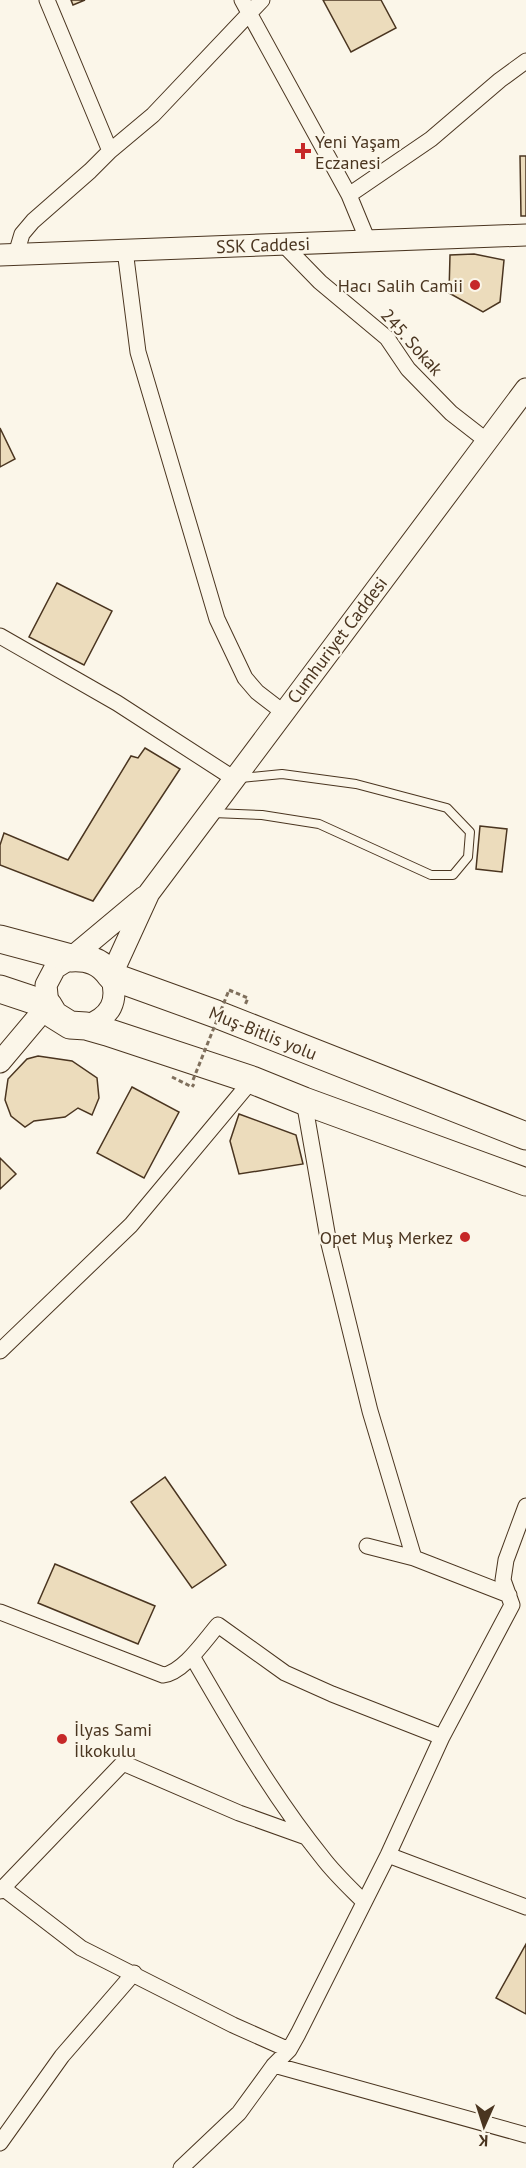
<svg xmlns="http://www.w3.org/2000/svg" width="526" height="2168" viewBox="0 0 526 2168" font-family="'PT Sans',sans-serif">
<rect width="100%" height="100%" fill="#fbf6e9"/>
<!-- building -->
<path fill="#ecdcbc" stroke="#4a3520" stroke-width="1.5" d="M 71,0 L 85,0 L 73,5 Z
M 323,0 L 381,0 L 396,28 L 351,52 Z
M 520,156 L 526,156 L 526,216 L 521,216 Z
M 474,254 L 504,260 L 500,302 L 483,312 L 449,293 L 450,255 Z
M 0,428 L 15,459 L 0,467 Z
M 57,583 L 112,611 L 84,665 L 29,637 Z
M 145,748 L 180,769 L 93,901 L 0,865 L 0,845 L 4,833 L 68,860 L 131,756 L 138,758 Z
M 480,826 L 507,829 L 502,872 L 476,869 Z
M 38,1056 L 72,1061 L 97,1078 L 99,1098 L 92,1115 L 78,1108 L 65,1117 L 34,1121 L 25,1127 L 11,1116 L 5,1100 L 8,1079 L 27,1059 Z
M 132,1087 L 179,1112 L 144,1178 L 97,1153 Z
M 239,1114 L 296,1135 L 303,1164 L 239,1174 L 230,1141 Z
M 0,1158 L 16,1174 L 0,1189 Z
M 165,1477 L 226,1565 L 192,1588 L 131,1502 Z
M 55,1564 L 155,1606 L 138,1644 L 38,1603 Z
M 526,1944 L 526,2014 L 496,1998 Z"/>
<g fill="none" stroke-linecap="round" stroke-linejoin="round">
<defs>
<path id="lane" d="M 213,813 L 262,815 L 319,824 L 431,875 L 453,875 L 468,857 L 470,832 L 447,808 L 356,784 L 282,774 L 241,778"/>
<path id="street" d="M 47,0 L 110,151
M 242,0 L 349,195 L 368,241
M 349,195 L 431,139 L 500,80 L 526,61
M 283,244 L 320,282 L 387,338 L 408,369 L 451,413 L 487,441
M 125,250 L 138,352 L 217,619 L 245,678 L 257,692 L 283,712
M 16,254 L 22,234 L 33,221 L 90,171 L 110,151 L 153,115 L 262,0
M 0,636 L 117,703 L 233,778
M 304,1101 L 329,1244 L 370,1411 L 414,1558
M 0,1351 L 131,1225 L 252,1080
M 367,1546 L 414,1558 L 509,1595
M 0,1612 L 163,1675 C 183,1673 205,1640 218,1625 L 285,1673 L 332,1694 L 442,1737
M 192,1656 C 232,1725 272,1795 322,1857 C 334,1873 349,1887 363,1901
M 388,1855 L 526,1907
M 3,1888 L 81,1948 L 233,2025 L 289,2050
M 0,1891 L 123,1763 L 239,1813 L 306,1837
M 274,2065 L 526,2135
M 0,2143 L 62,2056 L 134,1973
M 181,2168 L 239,2113 L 274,2065 L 289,2050 L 298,2034 L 388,1855 L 442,1737 L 512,1605 L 503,1580 L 506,1560 L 526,1506"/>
<path id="secondary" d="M 0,255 L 526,235
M 86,1026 C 111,1017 119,1001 111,976 L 149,893 L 526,389
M 0,1062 L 48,1005 L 46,985 L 55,968 L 71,958 L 144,897"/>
<path id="highway" d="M 0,939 L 71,958 C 88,957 101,961 111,976 L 216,1014 L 526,1136
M 0,989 L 48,1005 L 54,1015 L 70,1025 L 86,1026 L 107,1032 L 252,1080 L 304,1101 L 526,1182"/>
</defs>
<!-- lane casing -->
<use href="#lane" stroke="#4a3520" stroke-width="10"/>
<!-- street casing -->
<use href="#street" stroke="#4a3520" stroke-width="17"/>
<!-- secondary casing -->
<use href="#secondary" stroke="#4a3520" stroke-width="23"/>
<!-- highway casing -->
<use href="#highway" stroke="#4a3520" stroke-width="29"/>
<!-- path -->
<path stroke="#7f6f5c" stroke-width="3" stroke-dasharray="4.5 3" stroke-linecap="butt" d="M 229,990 L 248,998 L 245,1005
M 172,1077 L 192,1087 L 194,1084"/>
<!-- lane -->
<use href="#lane" stroke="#fbf6e9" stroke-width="8"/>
<!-- street -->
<use href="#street" stroke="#fbf6e9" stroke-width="15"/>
<!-- secondary -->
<use href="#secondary" stroke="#fbf6e9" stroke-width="21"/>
<!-- highway -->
<use href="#highway" stroke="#fbf6e9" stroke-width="27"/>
<!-- path-bridge -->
<path stroke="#7f6f5c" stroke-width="3" stroke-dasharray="4.5 3" stroke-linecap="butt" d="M 193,1080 L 229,990"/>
</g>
<!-- markers -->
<g fill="#c62828" stroke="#fbf6e9" stroke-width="2">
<path d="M300 142h6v6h6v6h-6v6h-6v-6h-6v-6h6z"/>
<circle cx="475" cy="285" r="6"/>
<circle cx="465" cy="1237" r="6"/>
<circle cx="62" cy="1739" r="6"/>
</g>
<g text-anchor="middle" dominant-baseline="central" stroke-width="4.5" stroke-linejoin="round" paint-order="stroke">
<!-- poi labels -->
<g font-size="18" fill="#4a3520" stroke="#fbf6e9" text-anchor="start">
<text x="315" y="141">Yeni Yaşam<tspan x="315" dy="21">Eczanesi</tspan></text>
<text x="463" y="285" text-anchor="end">Hacı Salih Camii</text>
<text x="453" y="1237" text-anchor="end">Opet Muş Merkez</text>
<text x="74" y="1729">İlyas Sami<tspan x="74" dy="21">İlkokulu</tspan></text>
</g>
<!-- street labels -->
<g font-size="18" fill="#4a3520" stroke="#fbf6e9">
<text transform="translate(263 245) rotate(-2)">SSK Caddesi</text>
<text transform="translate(412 342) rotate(48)">245. Sokak</text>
<text transform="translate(337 640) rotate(-53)">Cumhuriyet Caddesi</text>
<text transform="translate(263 1033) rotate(22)">Muş-Bitlis yolu</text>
</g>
</g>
<!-- north arrow -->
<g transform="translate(484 2126) rotate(183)" stroke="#fbf6e9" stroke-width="4.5" paint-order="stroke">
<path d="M0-4.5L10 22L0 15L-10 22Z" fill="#4a3520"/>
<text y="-9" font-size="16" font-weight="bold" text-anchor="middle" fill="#4a3520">K</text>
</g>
</svg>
